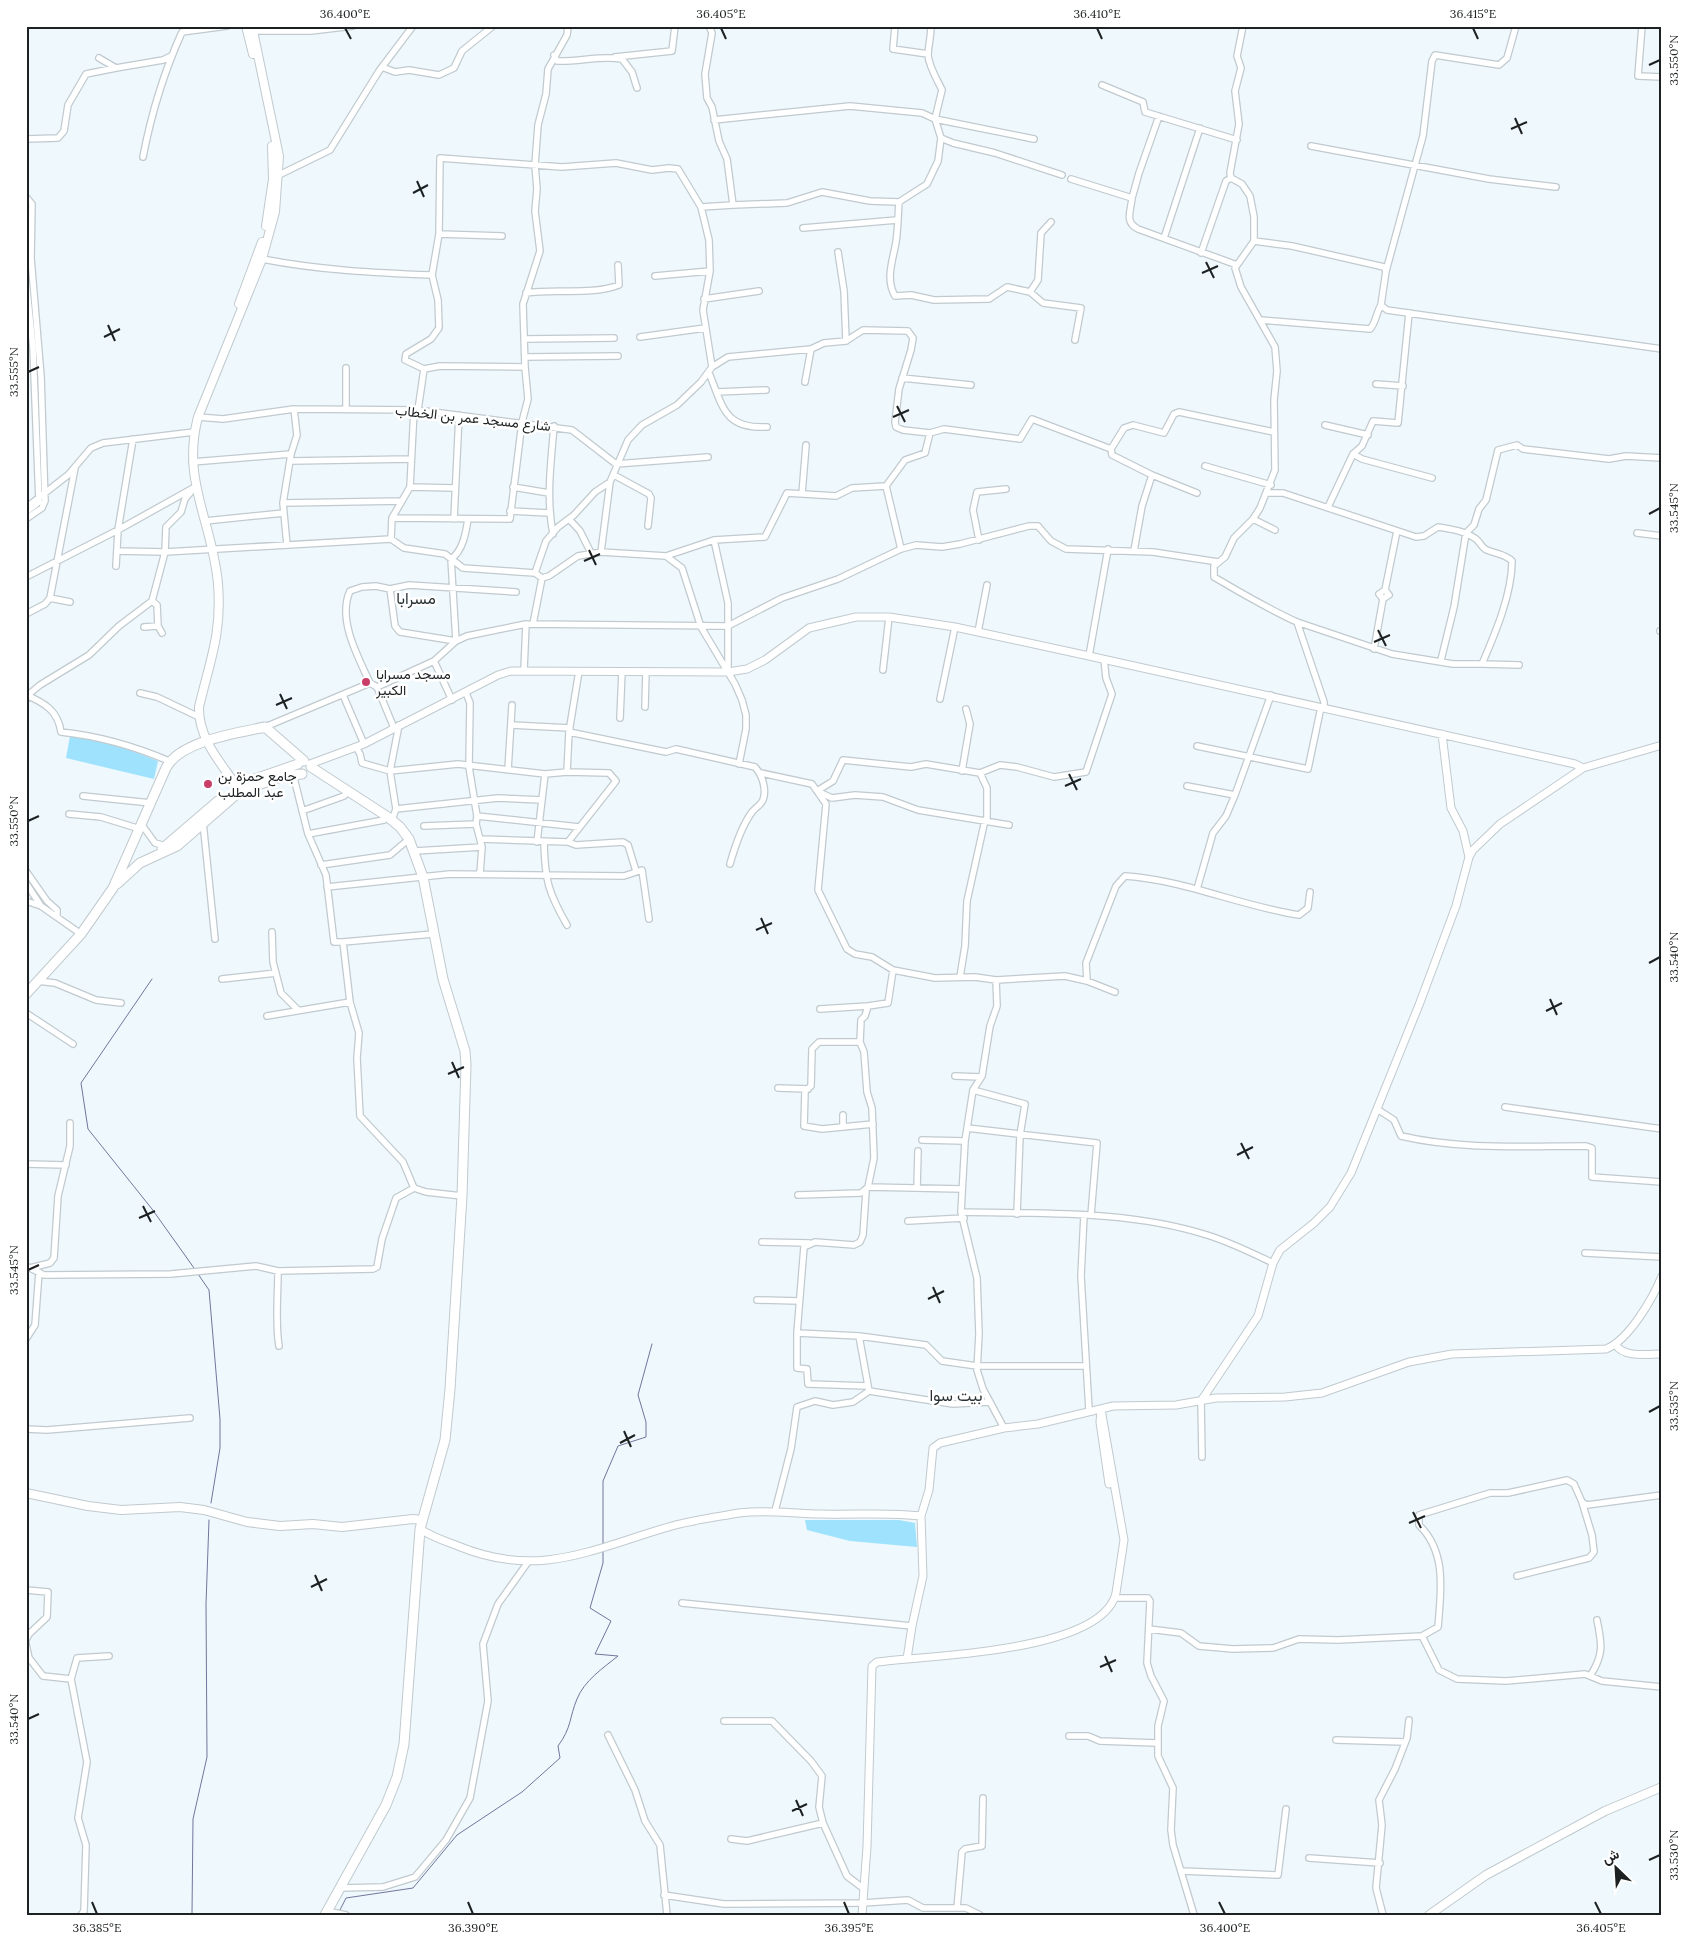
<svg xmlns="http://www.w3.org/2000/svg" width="1688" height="1941" viewBox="0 0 1688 1941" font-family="Lora,Vazirmatn,serif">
<rect width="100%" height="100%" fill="#eef8fd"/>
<!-- green -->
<path fill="#9fe2fd" d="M 70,736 C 101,740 129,749 158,761 L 154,779 L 66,758 Z
M 805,1520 L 899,1520 L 915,1523 L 917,1547 L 850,1541 L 807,1530 Z"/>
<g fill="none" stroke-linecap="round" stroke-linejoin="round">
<!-- stream -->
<path stroke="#73769c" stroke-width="1" d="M 26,202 L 28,206 L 28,257 L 33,314
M 36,355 L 40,456
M 26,515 L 40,506
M 26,876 L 50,908
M 152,979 L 81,1083 L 88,1129 L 152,1209 L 194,1268
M 198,1274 L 209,1290 L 220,1419 L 220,1448 L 211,1503
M 603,1545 L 603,1481 L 618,1446 L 646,1437 L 646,1422 L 638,1395 L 652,1344
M 339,1912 L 346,1898 L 413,1888 L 457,1835 L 522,1792 L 560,1758 L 558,1746 C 572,1727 569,1718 577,1699 C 584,1681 603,1668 618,1656 L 595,1654 L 611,1621 L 590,1608 L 603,1563 L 603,1551
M 192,1915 L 193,1819 L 207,1757 L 206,1604 L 209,1520"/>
<defs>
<path id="minor" d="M 895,26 L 893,49 L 928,54
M 931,26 C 931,36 928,49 928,55 C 929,67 937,79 942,90 L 935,119 L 941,138 L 938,161 L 927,184 L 899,202 C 898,215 898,229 896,242 C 893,260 885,279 895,296 L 911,295 L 934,300 L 989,299 L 1007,287 L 1030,292 L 1043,303 L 1081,308 L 1075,340
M 1243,26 L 1237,56 L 1241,68 L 1235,91 L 1239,124 L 1230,173 L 1231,178 L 1242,184 L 1250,196 L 1254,217 L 1254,241 L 1235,268 L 1241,287 L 1275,347 L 1277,371 L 1274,400 L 1275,470 L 1260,508 L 1253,519 L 1234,538 L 1225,557 L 1214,566 L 1214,577 C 1241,593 1268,609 1297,622 L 1324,702 L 1324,708
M 1642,26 L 1638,76 L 1662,77
M 253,31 L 311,31 L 353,26
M 554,55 L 557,61 C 579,62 601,55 622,59 L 632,72 L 637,88
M 615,57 L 672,51 L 675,26
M 99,58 L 116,68 L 163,60 L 171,56
M 382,67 L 395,72 L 409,70 L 439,75 L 454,68 L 462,51 L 493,26
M 1102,85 L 1143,102 L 1145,112 L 1237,140
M 714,120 L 850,106 L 922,113 L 935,119 L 1034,139
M 941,138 L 953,143 L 995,153 L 1062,175
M 26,139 L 58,138 L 64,131 L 68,105 L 86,74 L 116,68
M 1311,146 L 1489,179 L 1556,187
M 143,157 C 151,115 164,72 182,32 L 227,26
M 279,175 L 330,150 L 379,71 L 413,26
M 1071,179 L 1132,198 C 1131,211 1124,222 1138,229 L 1237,265
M 26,197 L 32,204 L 31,258 L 41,376 L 45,501 L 42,508 L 26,519
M 1132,198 L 1139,173 L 1159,116
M 733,205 L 787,203 L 822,192 L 870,201 L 899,202
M 803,228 L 897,220
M 439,234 L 502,236
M 1164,238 L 1200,128
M 1254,241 L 1292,246 L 1384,267 L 1386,271 L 1381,305 L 1387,310 L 1662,349
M 838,252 L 844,291 L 846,341
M 1201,253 L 1226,181 L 1231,178
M 262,259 C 319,270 375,273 432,275
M 1386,271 L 1423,136 L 1432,61 L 1435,55 L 1499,65 L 1507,58 L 1516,26
M 655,276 L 710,271
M 26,280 L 33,348 L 39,502 L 26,512
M 1030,292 L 1038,280 L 1041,233 L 1051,222
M 526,293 C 556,288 589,296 619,285 L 618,265
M 704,299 L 759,291
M 1261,320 L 1370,329 C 1376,323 1376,313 1381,305
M 640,337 L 705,328
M 525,339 L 614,338
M 525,357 L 618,356
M 712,367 L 728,357 L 811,349 L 824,343 L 846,341 L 863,330 L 908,331 L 913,338 L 911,350 L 899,389 L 895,422 L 896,427 L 903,430 L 930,433 L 944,429 L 1020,439 L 1032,419 L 1111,449 L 1124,428 L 1133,425 L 1164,433 L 1174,414 L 1179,412 L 1274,432
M 424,369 L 440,366 L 525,367 L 523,304 L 540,251 L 535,211 L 537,189 L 535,165 L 538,125 L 546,94 L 548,69 L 567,35 L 568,26
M 709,373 C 723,407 724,429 767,427
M 902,378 L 971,385
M 805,382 L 811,349
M 1376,384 L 1403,386
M 717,392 L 766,390
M 346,409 L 346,368
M 418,410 L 424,369 L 405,360 L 406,354 L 431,339 L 439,328 L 438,300 L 432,275 L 439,234 L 440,158 L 562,167 L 616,163 L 652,170 L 669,168 L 678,169 L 701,207
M 198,417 L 223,419 L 294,409 L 418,410 L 572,430 L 616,464 L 708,457
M 1325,425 L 1368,435
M 1111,449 L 1112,455 L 1152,475 L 1197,493
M 1353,454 L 1362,459 L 1432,478
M 290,461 L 411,459
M 192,462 L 291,454
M 1205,466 L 1271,485
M 614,475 L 649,494 L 651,498 L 648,526
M 886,486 L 901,549
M 410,487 L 455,488
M 513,487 L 549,493
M 1267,493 L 1283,493 L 1416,537 L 1424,536 L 1438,527 C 1451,529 1465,531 1476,539 C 1480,542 1482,548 1487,550 C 1496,554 1505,554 1512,561 C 1512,594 1495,634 1482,664 L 1453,664 L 1392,654 L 1297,622
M 802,494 L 806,445
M 283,503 L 402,501
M 27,507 L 68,475 L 91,448 L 103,443 L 194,432
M 1328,507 L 1353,454 L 1362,446 L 1373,421 L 1398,423 L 1409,313
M 510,511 L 549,513
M 392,518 L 510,519 L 522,422 L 528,399 L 525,367
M 454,519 L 459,415
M 569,519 L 580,531 L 592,555
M 1253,519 L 1275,530
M 205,521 L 284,513
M 1637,533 L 1662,536
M 553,534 C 546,498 551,462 554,426
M 391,539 L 392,518 L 410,487 L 414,410
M 714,540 L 728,603 L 728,670
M 979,540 L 973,510 L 977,492 L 1006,489
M 287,545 L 283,503 L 291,454 L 297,435 L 294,409
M 117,551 L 165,552 L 391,539 L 404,548 L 445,554 L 463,568 L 535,573 L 542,578 L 549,576 L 578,556 L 601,552 L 666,556 L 682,568 L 701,627 L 735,684 L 742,700 L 746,715 L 746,729 L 739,764
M 1134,551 L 1142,506 L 1152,475
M 601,552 L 610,482
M 666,556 L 714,540 L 765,537 L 787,493 L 836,496 L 852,488 L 886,486 L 905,460 L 925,453 L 930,433
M 116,566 L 118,530 L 133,439
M 535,573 L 546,541 L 558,527 L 574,515 L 595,492 L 610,482 L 628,440 L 642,425 L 677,405 L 701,382 L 712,367 L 703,310 L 710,271 L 709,240 L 701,207 L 733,205 L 727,159 L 719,141 L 712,107 L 707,98 L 705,74 L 712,33 L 709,26
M 26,577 L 118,530 L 195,487 L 185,499 L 181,512 L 166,527 L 165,552 L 152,601 L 119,626 L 89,655 L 40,685 L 28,695 L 26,700
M 390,589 L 395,626 L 400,632 L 456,641 L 451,559 C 463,551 466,532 468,519
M 1385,590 L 1397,531
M 50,598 L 70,602
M 152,601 L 157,605 L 158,626 L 162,633
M 26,614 L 45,604 L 50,598 L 75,468
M 533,624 L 542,578
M 144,627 L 158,626
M 1660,631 L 1662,631
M 978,632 L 987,585
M 1374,649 L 1383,599 L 1389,595 L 1385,590 L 1379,594 L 1383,599
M 1089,656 L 1108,549
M 1441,660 L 1454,607 L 1466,533 L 1474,525 L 1479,509 L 1486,500 L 1498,450 L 1517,445 L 1523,449 L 1609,459 L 1626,456 L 1662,458
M 434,661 L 452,700
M 1482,664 L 1519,665
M 524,670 L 526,624
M 883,670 L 889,617
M 370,683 C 358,657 337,619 350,591 L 362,587 L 376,586 L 390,589 L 409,585 L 516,592
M 377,687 L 394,728
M 140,693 L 157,697 L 199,717
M 466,693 L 470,703 L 469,767 L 477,816 L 476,824 L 482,847 L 480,874
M 26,695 C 45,703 58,711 61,732 C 99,736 134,746 169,761
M 343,695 L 364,744
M 940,699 L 955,627
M 645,707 L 646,671
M 620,718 L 622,671
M 511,725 L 570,728
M 265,727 L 370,683 L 377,687 L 434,661 L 456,641 L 467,636 L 526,624 L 728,626 L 782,598 L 838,579 L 901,549 L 916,545 L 942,547 L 960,544 L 1029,526 L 1038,526 L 1051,541 L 1066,549 L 1153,552 L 1218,562
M 569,732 L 666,752 L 676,749 L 755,767 C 762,775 767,789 763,800 C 761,805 755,808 752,812 C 741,827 735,846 730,864
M 1197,746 L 1308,769 L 1321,707
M 356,747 L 360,754 L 362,763 L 390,771 L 458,764 L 545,774 L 567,772 L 609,773 L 616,781 L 568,842 L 480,839
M 508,770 L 512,705
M 962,771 L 970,724 L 966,709
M 567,772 L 569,732 L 579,671
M 761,773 L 812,784 L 826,804 L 818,890 L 847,949 L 855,954 L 872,957 L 893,970 L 935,978 L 975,977 L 996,980 L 1065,976 L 1087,981 L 1115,992
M 980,773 L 987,788 L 987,820
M 293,774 L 308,834 L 326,875 L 334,942 L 343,942
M 1187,786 L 1235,795
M 83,796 L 151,803
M 396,809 L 498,798 L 542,800
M 302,811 L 344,796 L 348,790
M 69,814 L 101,817 L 140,829
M 477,816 L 579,827
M 392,820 L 396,809 L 390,771 L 399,725
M 203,822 L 215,939
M 142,825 L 155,843 L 166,846
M 1009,825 L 918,810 L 883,797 L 855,795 L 832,798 L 817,791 L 833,781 L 843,760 L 911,767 L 926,764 L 980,773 L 1000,765 L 1017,767 L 1054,777 L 1086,772 L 1112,694 L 1106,678 L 1104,659
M 424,826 L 476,824
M 308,834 L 384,820 L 388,817
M 537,842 L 545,774
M 568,842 L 576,845 L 623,842 L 628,845 L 636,871
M 544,843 C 545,880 548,892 567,925
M 415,851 L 482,847
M 321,865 L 390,855 L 409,839
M 26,871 L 47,901 L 57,910 L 57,917
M 26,883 L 41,906
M 327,887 L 450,874 L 624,876 L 642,870 L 649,919
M 1197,889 L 1213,833 L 1226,816 L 1235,795 L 1271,695
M 26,901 L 41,906 L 81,934
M 272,932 L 273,962 L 281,993 L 298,1010
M 960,977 L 965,946 L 967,901 L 985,820
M 222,979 L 276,973
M 996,980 L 997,1006 L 990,1026 L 982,1076 L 973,1090 L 965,1141 L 961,1212 L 977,1278 L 979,1334 L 977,1370 L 983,1389 L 1004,1428
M 37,981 L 55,983 L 96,1000 L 121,1003
M 1087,981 L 1086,963 L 1116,886 L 1125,876 C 1185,880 1240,906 1299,915 L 1308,908 L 1310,892
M 820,1009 L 868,1006
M 26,1013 L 73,1044
M 267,1016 L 350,1002
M 860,1042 L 819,1042 L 812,1049 L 811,1086 L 805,1091 L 804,1126 L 822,1129 L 873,1124
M 955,1076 L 981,1077
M 778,1088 L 808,1089
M 973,1090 L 1025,1104 L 1020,1135 L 1017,1214
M 1505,1107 L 1662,1129
M 1377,1109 L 1394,1120 L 1401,1136 C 1461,1150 1525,1146 1586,1146 L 1592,1148 L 1592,1177 L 1662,1182
M 843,1127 L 843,1115
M 967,1128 L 1097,1143 L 1091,1215
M 922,1140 L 965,1141
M 26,1164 L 66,1165
M 868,1187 L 962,1189
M 414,1188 L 403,1162 L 360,1116 L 357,1058 L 359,1033 L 350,1002 L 343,942 L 433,934
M 917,1188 L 918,1151
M 866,1191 L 863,1235 L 860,1242 L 854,1245 L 815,1242 L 804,1247 L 797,1333 L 859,1336 L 869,1391 L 953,1404 L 990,1402
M 798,1195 L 861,1193 L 868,1187 L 874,1158 L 872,1108 L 867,1092 L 864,1052 L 860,1042 L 861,1020 L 865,1016 L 868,1006 L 888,1003 L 893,970
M 961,1212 C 1042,1214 1128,1210 1207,1235 C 1230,1242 1252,1253 1273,1263
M 1084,1215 L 1081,1276 L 1089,1410
M 908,1221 L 964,1218
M 762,1242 L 809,1243
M 1585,1253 L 1662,1257
M 26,1266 L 44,1275 L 171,1274 L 256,1266 L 278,1271 L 373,1269 L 377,1267 L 382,1239 L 396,1198 L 414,1188 L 426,1192 L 462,1196
M 30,1268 L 50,1263 L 54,1258 L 58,1196 L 70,1146 L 70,1123
M 278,1271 C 278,1296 275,1322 279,1346
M 757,1300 L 799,1301
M 797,1333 L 797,1368 L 807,1369 L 808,1384 L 868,1386
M 859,1336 L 926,1345 L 942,1361 L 977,1366 L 1085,1366
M 26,1339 L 35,1325 L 39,1272
M 1201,1401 L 1202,1457
M 26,1429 L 47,1430 L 190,1418
M 775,1511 L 791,1449 L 797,1407 L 815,1401 L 833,1405 L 853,1402 L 869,1391
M 1517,1576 L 1589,1558 L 1594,1552 L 1592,1535 L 1582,1502
M 26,1590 L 48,1592 L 47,1617 L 29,1634 L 26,1640
M 1115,1598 L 1148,1598 L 1150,1601 L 1147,1663 L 1151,1676 L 1164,1701 L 1158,1726 L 1158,1756 L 1173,1788 L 1171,1830 L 1173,1845 L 1194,1915
M 682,1603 L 912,1626
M 1149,1629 L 1181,1633 L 1199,1646 L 1233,1649 L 1273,1648 L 1299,1639 L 1338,1640 L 1422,1636 L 1439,1670 L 1457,1679 L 1506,1681 L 1585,1674 L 1602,1681 L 1662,1687
M 1422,1636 L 1438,1627 C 1441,1591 1447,1552 1419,1525 L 1419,1515 L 1490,1493 L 1508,1493 L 1567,1480 L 1574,1484 L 1582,1502 L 1587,1505 L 1662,1495
M 26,1644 L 29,1658 L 43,1676 L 71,1679 L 77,1658 L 109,1656
M 1590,1676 C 1604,1655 1602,1644 1597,1620
M 71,1679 L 87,1762 L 78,1818 L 86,1845 L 84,1911 L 81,1915
M 724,1721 L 772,1721 L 811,1761 L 822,1776 L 819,1807 L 823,1823 L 847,1876 L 864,1889
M 608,1735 L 635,1790 L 645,1821 L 660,1845 L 667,1915
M 1069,1736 L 1088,1736 L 1100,1741 L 1157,1743
M 1336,1740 L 1405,1742
M 731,1839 L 747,1841 L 823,1823
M 1309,1858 L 1380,1863
M 1182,1871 L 1278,1875 L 1286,1809
M 340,1888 L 383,1887 L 415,1877 L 446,1840 L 470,1798 L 488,1701 L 483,1644 L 498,1604 L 528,1562
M 664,1895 L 724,1904 L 863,1903 L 908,1900 L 923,1908 L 966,1908 L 980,1915
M 957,1908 L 962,1852 L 965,1849 L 982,1846 L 983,1798
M 327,1911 L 346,1915
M 1383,1915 L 1376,1888 L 1382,1825 L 1379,1800 L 1395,1769 L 1407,1738 L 1409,1720"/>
<path id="tertiary" d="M 1442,734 L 1451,808 L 1463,831 L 1469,857
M 310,764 L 364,744 L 498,675 L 511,671 L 728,672 L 747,669 L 765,660 L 809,628 L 856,617 L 889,617 L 955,627 L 1089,656 L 1575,764 L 1583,768
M 1616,1345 C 1624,1358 1648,1354 1662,1354
M 1201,1401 L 1258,1316 L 1273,1263 L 1280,1250 L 1314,1223 L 1330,1207 L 1351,1173 L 1419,1005 L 1456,906 L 1469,857 L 1473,850 L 1500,824 L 1583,768 L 1662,745
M 1101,1411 L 1100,1422 L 1109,1484
M 420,1529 C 432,1537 445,1541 458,1546 C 540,1580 594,1548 672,1526 C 693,1520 717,1517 739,1513 C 767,1509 794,1514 822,1514 C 855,1515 888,1512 921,1516
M 907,1659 L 912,1626 L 923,1576 L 921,1516 L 929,1490 L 933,1448 L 940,1443 L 1004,1428 L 1038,1424 L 1113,1406 L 1176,1405 L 1216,1398 L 1285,1397 L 1322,1393 L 1409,1362 L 1452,1354 L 1606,1349 C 1629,1340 1653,1298 1662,1276
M 862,1915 L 867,1847 L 872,1666 L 877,1662 C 928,1655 1102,1653 1116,1593 L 1124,1540 L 1101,1409"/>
<path id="secondary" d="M 246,26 L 253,54
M 266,226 L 273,179 L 272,146
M 239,304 L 262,242
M 240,791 C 223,765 198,740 199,707 C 210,660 222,634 218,584 C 213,523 181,481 198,417 L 262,259 L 275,212 L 279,156 L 252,26
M 26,1493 L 88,1506 L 121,1510 L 180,1507 L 204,1510 L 247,1522 L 280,1526 L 313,1524 L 342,1527 L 413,1519 L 422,1520
M 1429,1915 L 1486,1875 L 1605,1811 L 1662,1787"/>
<path id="primary" d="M 311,767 L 388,817 L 400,827 L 409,839 L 423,877 L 443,979 L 465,1051 L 466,1065 L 462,1196 L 450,1389 L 445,1440 L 420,1529 L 404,1744 L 397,1777 L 386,1805 L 325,1915
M 255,779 L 298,764
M 162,849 L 218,801
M 117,884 L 140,863 L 177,846 L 240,791 L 284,776 L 302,774
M 26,994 L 81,934 L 113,888 L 166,768 C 180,741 237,733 265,727 L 304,761"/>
</defs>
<!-- minor casing -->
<use href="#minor" stroke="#c1cace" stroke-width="8"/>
<!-- tertiary casing -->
<use href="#tertiary" stroke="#c1cace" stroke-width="9"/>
<!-- secondary casing -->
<use href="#secondary" stroke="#c1cace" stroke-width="10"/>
<!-- primary casing -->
<use href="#primary" stroke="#c1cace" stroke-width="11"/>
<!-- minor -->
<use href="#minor" stroke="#fff" stroke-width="5.5"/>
<!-- tertiary -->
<use href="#tertiary" stroke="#fff" stroke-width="7"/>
<!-- secondary -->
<use href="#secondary" stroke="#fff" stroke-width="8"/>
<!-- primary -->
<use href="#primary" stroke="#fff" stroke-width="9"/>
</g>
<!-- ticks -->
<path fill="none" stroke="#1d2122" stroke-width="2" d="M 345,28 L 351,39M 721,28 L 726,39M 1097,28 L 1102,39M 1473,28 L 1478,39M 1649,65 L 1660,60M 1515,118 L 1522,134M 1511,129 L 1527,122M 417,181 L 424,197M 413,193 L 428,185M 1206,262 L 1214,278M 1202,273 L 1218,266M 108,325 L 115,341M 104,337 L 120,329M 28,372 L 39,367M 897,406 L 905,422M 893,417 L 909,410M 1649,514 L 1660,508M 589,550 L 596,565M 584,561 L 600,554M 1378,630 L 1386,646M 1374,642 L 1390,635M 280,694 L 287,709M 276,705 L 292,698M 1069,774 L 1077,790M 1065,786 L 1081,779M 28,821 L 39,816M 761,918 L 768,934M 756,930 L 772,923M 1649,963 L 1660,957M 1550,999 L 1557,1015M 1546,1011 L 1562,1003M 452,1062 L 459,1078M 448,1074 L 464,1067M 1241,1143 L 1249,1159M 1237,1155 L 1253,1147M 143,1206 L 151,1222M 139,1218 L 155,1211M 28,1270 L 39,1265M 933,1287 L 940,1303M 928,1299 L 944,1291M 1649,1412 L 1660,1406M 624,1431 L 631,1447M 620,1443 L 635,1435M 1413,1512 L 1421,1528M 1409,1523 L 1425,1516M 315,1575 L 322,1591M 311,1587 L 327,1579M 1105,1656 L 1112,1672M 1100,1667 L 1116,1660M 28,1719 L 39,1714M 796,1800 L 803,1816M 792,1811 L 807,1804M 1649,1860 L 1660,1855M 92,1902 L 97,1914M 468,1902 L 473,1914M 844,1902 L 849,1914M 1219,1902 L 1225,1914M 1595,1902 L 1601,1914"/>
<!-- markers -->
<g fill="#ca3d69" stroke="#fff" stroke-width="2">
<circle cx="366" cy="682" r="5"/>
<circle cx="208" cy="784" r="5"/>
</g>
<g text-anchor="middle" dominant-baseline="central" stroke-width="5" stroke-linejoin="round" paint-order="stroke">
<!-- street labels -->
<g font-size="14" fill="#1d2122" stroke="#fff">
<text transform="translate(473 418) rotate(6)">شارع مسجد عمر بن الخطاب</text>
</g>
<!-- poi labels -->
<g font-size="14" fill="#1d2122" stroke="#fff" text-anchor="start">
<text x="376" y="674">مسجد مسرابا<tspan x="376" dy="16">الكبير</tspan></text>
<text x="218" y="776">جامع حمزة بن<tspan x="218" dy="16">عبد المطلب</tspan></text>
</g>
<!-- quarter labels -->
<g font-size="16" fill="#293134" stroke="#fff">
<text x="416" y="598">مسرابا</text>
<text x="956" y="1395">بيت سوا</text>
</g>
</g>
<!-- border -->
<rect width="1688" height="1941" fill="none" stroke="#ffffff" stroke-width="55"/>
<!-- north arrow -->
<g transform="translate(1616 1868) rotate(335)" stroke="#ffffff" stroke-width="4" paint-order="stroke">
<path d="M0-4L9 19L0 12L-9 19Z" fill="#1d2122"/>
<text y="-8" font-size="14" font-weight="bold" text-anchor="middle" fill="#1d2122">ش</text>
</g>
<rect x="28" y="28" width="1632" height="1886" fill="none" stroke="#1d2122" stroke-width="2"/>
<g font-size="12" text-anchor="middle" fill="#1d2122">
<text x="345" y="18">36.400°E</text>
<text x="721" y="18">36.405°E</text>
<text x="1097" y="18">36.410°E</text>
<text x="1473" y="18">36.415°E</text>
<text transform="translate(1674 60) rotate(-90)" y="4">33.550°N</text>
<text transform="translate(14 372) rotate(-90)" y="4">33.555°N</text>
<text transform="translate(1674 508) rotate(-90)" y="4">33.545°N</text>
<text transform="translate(14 821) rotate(-90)" y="4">33.550°N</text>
<text transform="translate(1674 957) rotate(-90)" y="4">33.540°N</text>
<text transform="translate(14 1270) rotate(-90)" y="4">33.545°N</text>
<text transform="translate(1674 1406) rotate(-90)" y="4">33.535°N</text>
<text transform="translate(14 1719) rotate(-90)" y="4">33.540°N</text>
<text transform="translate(1674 1855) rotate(-90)" y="4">33.530°N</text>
<text x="97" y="1932">36.385°E</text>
<text x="473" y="1932">36.390°E</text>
<text x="849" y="1932">36.395°E</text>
<text x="1225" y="1932">36.400°E</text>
<text x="1601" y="1932">36.405°E</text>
</g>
</svg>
